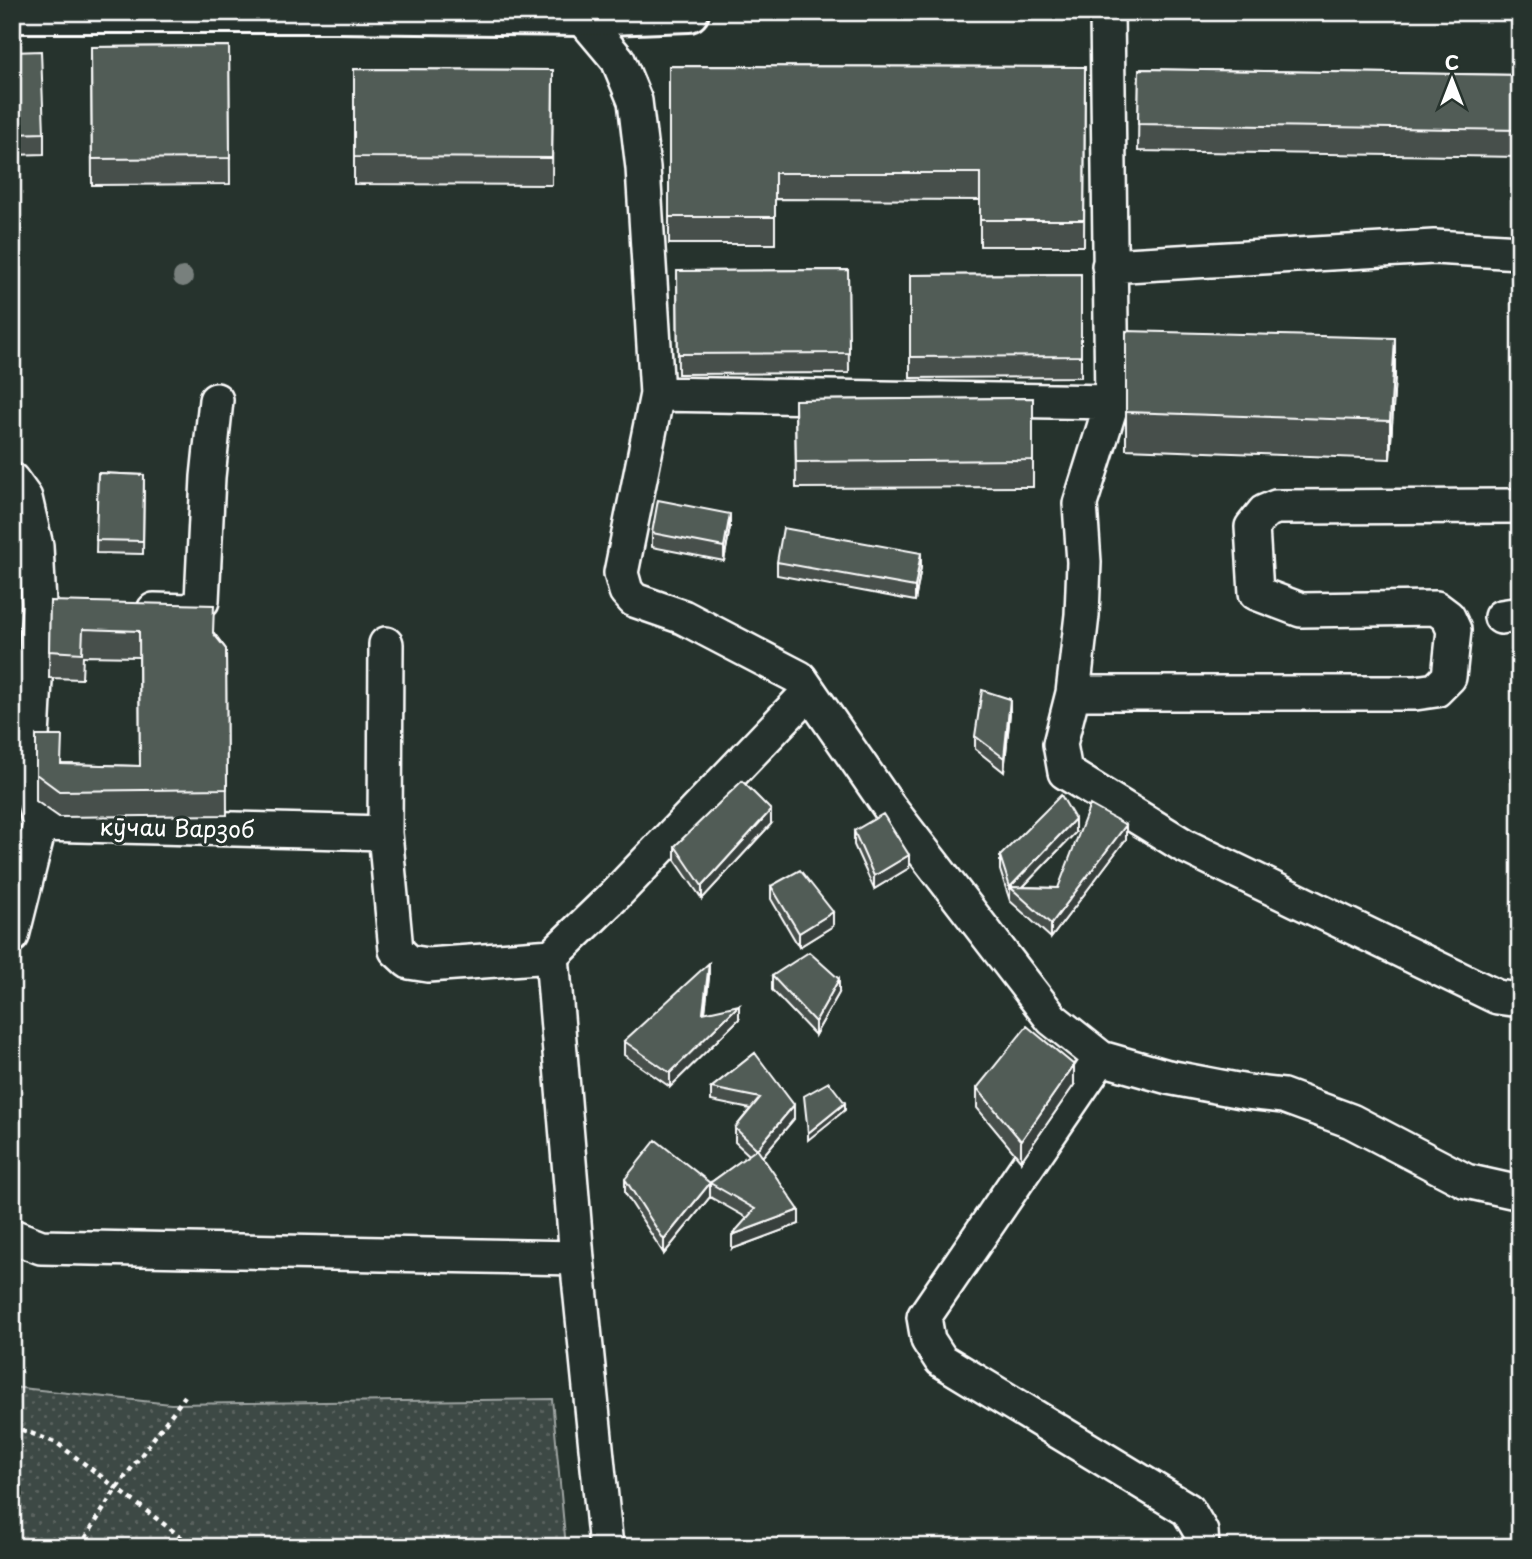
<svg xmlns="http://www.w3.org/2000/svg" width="1532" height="1559" viewBox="0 0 1532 1559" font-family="'Playpen Sans',sans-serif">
<defs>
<pattern id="garden-dots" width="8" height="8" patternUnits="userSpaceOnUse" patternTransform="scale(1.75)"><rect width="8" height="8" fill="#3e4944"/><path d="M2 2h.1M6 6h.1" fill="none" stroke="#5b6460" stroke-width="1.8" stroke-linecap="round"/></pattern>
</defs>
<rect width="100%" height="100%" fill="#26332d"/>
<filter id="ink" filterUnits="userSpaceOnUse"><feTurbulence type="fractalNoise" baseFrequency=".0143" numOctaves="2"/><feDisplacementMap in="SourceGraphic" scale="14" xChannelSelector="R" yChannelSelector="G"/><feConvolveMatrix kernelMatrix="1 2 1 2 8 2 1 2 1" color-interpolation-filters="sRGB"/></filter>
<g filter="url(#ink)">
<!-- garden -->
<path fill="url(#garden-dots)" stroke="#9ea4a2" stroke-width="2" d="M 12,1387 L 171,1404 L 552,1399 L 566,1547 L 12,1547 Z"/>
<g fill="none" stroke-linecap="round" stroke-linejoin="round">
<defs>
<path id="minor" d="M 581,12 L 581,16 L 618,60 L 635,101 L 643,168 L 657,394 L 621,573 L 626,591 L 634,600 L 683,617 L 800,678 L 889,807 L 1052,1019 L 1101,1058 L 1168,1077 L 1247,1092 L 1283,1096 L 1351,1121 L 1466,1181 L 1520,1193
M 1107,12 L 1112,402 L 1080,504 L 1084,562 L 1082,615 L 1073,693 L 1060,744 L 1065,772 L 1183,845 L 1497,997 L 1520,1000
M 1109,266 L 1434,247 L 1520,252
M 657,394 L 1112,402
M 12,480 L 25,498 L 36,546 L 39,604 L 30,775 L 33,800 L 40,824 L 385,833 L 396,950 L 409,962 L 428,965 L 552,956
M 154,610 L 190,611 L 202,601 L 208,477 L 216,400
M 1501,617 L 1520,614
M 1073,693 L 1415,693 L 1436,690 L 1449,677 L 1454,630 L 1448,617 L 1436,608 L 1301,610 L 1256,593 L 1252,527 L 1264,512 L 1276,507 L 1520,506
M 385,833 L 386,644
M 12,936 L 40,824
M 1101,1058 L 924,1317 L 928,1340 L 941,1360 L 1188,1510 L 1201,1532 L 1202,1547
M 12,1236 L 41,1247 L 577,1258
M 606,1547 L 577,1258 L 552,956 L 614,896 L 809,692"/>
<path id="major" d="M 12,13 L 336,13 L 581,16 L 689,12"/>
</defs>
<!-- minor casing -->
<use href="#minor" stroke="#fff" stroke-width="38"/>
<!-- major casing -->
<use href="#major" stroke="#fff" stroke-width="44"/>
<!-- path -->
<path stroke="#fff" stroke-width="4.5" stroke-dasharray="5 5" stroke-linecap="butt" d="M 12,1426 L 57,1443 L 194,1547
M 80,1547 L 116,1489 L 185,1396"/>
<!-- minor -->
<use href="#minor" stroke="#26332d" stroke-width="33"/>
<!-- major -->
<use href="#major" stroke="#26332d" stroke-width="38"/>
</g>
<!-- trees -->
<circle fill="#78807d" cx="183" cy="277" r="10"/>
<!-- wall -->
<path fill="#464f4b" stroke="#fff" stroke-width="2" d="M 229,46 L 230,184 L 92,185 L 91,47 Z
M 12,52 L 44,133 L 44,154 L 12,155 Z
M 669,66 L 1085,67 L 1084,246 L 980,246 L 980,200 L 775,199 L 775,244 L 669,244 Z
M 354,69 L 553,70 L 552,185 L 354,184 Z
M 1139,69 L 1520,75 L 1520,157 L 1138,151 Z
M 848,270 L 849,373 L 678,374 L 677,271 Z
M 1081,274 L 1081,377 L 910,378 L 910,275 Z
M 1126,331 L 1395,375 L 1390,459 L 1126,449 Z
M 1033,398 L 1033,487 L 796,488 L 795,400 Z
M 98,473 L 144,475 L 143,554 L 96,553 Z
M 730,527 L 724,561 L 652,547 L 652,533 Z
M 777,562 L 921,567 L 915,601 L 777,575 Z
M 50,601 L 214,633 L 226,649 L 227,815 L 59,817 L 36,801 L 36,736 L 62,764 L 140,766 L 139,657 L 83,656 L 82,679 L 49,678 Z
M 1010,713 L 1004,772 L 975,749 L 975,736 Z
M 771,824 L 702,899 L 675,860 L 675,846 Z
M 854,831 L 909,868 L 874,889 L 854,845 Z
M 1075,833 L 1023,887 L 1058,888 L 1126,839 L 1051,938 L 1010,901 L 1000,870 L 1000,856 Z
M 771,886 L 833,926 L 799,947 L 771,899 Z
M 772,976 L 839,993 L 815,1035 L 772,990 Z
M 709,977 L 705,1013 L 739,1019 L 670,1087 L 624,1055 L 624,1041 Z
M 755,1053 L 794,1119 L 762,1157 L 799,1224 L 732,1249 L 747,1218 L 710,1197 L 710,1183 L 749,1155 L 735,1142 L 735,1128 L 750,1109 L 711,1101 L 711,1088 Z
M 1074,1085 L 1021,1161 L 977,1108 L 977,1088 Z
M 625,1179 L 710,1197 L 664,1254 L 625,1193 Z"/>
<!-- shaded-wall -->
<path fill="#39403d" stroke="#fff" stroke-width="2" d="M 1395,338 L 1395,375 L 1390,459 L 1390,421 Z
M 730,514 L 730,527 L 724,561 L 724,547 Z
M 921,553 L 921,567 L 915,601 L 915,587 Z
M 1010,699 L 1010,713 L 1004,772 L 1004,758 Z
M 771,810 L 771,824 L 702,899 L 702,886 Z
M 1075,819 L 1075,833 L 1017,893 L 1010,887 L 1010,901 L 1010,887 Z
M 1126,825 L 1126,839 L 1051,938 L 1051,924 Z
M 909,855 L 909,868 L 874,889 L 874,876 Z
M 833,912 L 833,926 L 799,947 L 799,933 Z
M 709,963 L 709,977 L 703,1027 L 703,1013 Z
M 839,979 L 839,993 L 815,1035 L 815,1022 Z
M 739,1005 L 739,1019 L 670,1087 L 670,1073 Z
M 1074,1065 L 1074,1085 L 1021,1161 L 1021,1141 Z
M 845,1103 L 845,1110 L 808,1140 L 808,1133 Z
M 794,1105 L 794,1119 L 757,1163 L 757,1149 Z
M 710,1183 L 710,1197 L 664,1254 L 664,1240 Z
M 799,1210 L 799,1224 L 732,1249 L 732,1235 Z"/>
<!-- building -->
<path fill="#515c57" stroke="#fff" stroke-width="2" d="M 229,46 L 230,158 L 92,159 L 91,47 Z
M 41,51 L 44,133 L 12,134 L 12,52 Z
M 669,66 L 1085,67 L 1084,220 L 980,220 L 980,173 L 775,173 L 775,217 L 669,217 Z
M 354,69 L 553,70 L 552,158 L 354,157 Z
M 1139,69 L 1520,75 L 1520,130 L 1138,124 Z
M 848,270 L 849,353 L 678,354 L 677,271 Z
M 1081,274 L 1081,356 L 910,357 L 910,275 Z
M 1126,331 L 1395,338 L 1390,421 L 1126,412 Z
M 1033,398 L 1033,460 L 796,462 L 795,400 Z
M 98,473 L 144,475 L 143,541 L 96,540 Z
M 658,500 L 730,514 L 724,547 L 652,533 Z
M 783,528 L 921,553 L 915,587 L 777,562 Z
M 50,601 L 214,605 L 213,633 L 226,649 L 227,789 L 59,791 L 36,774 L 36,736 L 62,736 L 61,764 L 140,766 L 139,631 L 83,629 L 82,653 L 49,651 Z
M 982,690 L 1010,699 L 1004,758 L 975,736 Z
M 742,781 L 771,810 L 702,886 L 675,846 Z
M 1061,795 L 1075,819 L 1010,887 L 1000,856 Z
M 1090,805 L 1126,825 L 1051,924 L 1010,887 L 1058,888 Z
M 883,814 L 909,855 L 874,876 L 854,831 Z
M 800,870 L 833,912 L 799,933 L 771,886 Z
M 809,952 L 839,979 L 815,1022 L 772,976 Z
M 709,963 L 703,1013 L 739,1005 L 670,1073 L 624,1041 Z
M 1027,1026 L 1074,1065 L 1021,1141 L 977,1088 Z
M 755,1053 L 794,1105 L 757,1149 L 799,1210 L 732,1235 L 755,1209 L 710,1183 L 757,1149 L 735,1128 L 760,1098 L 711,1088 Z
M 829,1082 L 845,1103 L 808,1133 L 804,1096 Z
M 656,1140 L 710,1183 L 664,1240 L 625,1179 Z"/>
</g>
<g text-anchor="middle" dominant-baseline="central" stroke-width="6" stroke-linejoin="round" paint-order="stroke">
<!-- street labels -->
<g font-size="23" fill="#fff" stroke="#26332d">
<text transform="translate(177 827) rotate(1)">кӯчаи Варзоб</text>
</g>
</g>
<!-- margin -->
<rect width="1532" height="1559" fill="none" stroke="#26332d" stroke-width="42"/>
<rect x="21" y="21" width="1490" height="1517" fill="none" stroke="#fff" stroke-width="2.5" filter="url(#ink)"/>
<!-- north arrow -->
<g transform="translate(1452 80)" stroke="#26332d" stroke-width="5" paint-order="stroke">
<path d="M0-5L12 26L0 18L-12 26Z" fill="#ffffff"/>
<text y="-10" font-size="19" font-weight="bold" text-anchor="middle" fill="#ffffff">С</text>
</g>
</svg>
